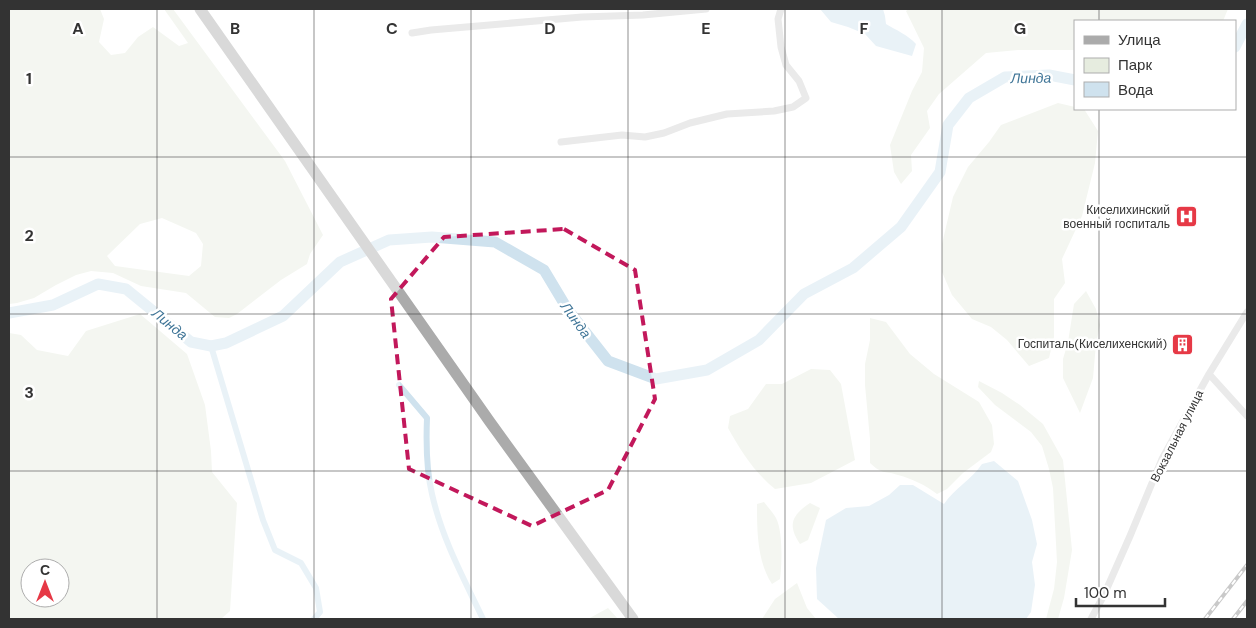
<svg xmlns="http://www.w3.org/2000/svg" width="1256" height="628" viewBox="0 0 1256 628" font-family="'DM Sans',sans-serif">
<rect width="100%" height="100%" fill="#fff"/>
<!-- green -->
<path fill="#e6ecdf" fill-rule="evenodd" d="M 9,9 L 100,9 L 104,19 L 99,42 L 111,55 L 125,53 L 138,37 L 153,27 L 179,46 L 188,43 L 164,9 L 173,9 L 285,161 L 323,235 L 310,254 L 307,264 L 281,280 L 237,314 L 229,318 L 215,317 L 186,293 L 141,286 L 113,273 L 91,271 L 76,275 L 56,285 L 34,298 L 17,303 L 9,304 ZM 162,218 L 196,233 L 203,244 L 201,266 L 189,276 L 115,266 L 107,256 L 140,224 Z
M 909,9 L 1228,9 L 1223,21 L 1075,21 L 1075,50 L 1018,50 L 986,53 L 939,94 L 927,111 L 930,128 L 911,155 L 912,171 L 901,184 L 894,172 L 890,145 L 912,91 L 922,72 L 924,48 L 906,11 Z
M 1058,103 L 1075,107 L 1075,109 L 1084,109 L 1098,131 L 1095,163 L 1082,216 L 1062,259 L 1065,283 L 1054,299 L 1054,337 L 1049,358 L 1029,366 L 1007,340 L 991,327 L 972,319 L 952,295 L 942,272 L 942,244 L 953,197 L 968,167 L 989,142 L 1001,125 Z
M 1086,291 L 1096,309 L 1100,325 L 1096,344 L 1093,378 L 1080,413 L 1063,378 L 1063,359 L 1068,342 L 1074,304 Z
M 140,314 L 187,354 L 205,405 L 211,451 L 212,472 L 237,503 L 230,611 L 221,619 L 9,619 L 9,333 L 21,335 L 37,350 L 68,356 L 86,331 ZM 30,568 L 60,568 L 60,598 L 30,598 Z
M 870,318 L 886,322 L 910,354 L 934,374 L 979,402 L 992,425 L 994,444 L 991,452 L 963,473 L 947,489 L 937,494 C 925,485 913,479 898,475 C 883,470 883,475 870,463 L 870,439 L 865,385 L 865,364 L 870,340 Z
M 811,369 L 830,370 L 841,384 L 855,460 L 811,483 L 775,489 C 754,472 741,451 728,428 L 730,416 L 748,409 L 766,384 L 782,384 Z
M 979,381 L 1002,393 L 1020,405 L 1043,424 L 1063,460 L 1072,550 L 1064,598 L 1058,619 L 1046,619 L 1054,589 L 1057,562 L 1053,488 L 1049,469 L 1042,446 L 1031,432 L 995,405 L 978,387 Z
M 764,502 C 768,507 773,513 776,518 C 783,531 782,564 780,579 L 772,584 C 757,561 757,531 757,504 Z
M 810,503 L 820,508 L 808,540 L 800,544 C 787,525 792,515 810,503 Z
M 797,583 L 807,608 L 816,619 L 762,619 L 775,599 Z
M 608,608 L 618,619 L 588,619 Z"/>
<!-- water -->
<path fill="#cfe2ee" d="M 820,9 L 883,9 L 885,16 L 886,24 C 896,30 908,35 916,44 L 912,56 L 876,46 L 865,34 L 848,27 L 831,22 Z
M 994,461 L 1018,481 L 1032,520 L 1037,544 L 1032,562 L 1035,585 L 1031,612 L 1026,619 L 839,619 L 817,599 L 816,568 L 826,520 L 846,508 L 869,506 L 889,495 L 900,485 L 913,485 L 944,504 C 955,488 971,480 982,464 Z"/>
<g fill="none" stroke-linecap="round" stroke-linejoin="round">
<!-- canal -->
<path stroke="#cfe2ee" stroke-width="6" d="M 211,346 L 263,520 L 275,550 L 301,563 L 316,588 L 320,612 L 314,619
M 399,385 L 427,418 C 426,443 426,469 432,494 C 442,539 464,579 483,619"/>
<!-- river -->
<path stroke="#cfe2ee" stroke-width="11" d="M 1235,47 L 1247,24
M 9,313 L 53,305 L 98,284 L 126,289 L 191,342 L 211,346 L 226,343 L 283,316 L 340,262 L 389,240 L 432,237 L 495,242 L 544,270 L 568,310 L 608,361 L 656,379 L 707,370 L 759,340 L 804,294 L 853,268 L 901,227 L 940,172 L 948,125 L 969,98 L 1005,77 L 1049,75 L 1075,80"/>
<!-- street -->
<path stroke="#d0d0d0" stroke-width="7" d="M 412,33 L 431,30 L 582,17 L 643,15 L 706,9
M 561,142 L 622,135 L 645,137 L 664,133 L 690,123 L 727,114 L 774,111 L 793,107 L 806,98 L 799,81 L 786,65 L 781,47 L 778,19 L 781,9
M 1209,374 L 1247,416
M 1091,619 L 1104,595 L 1130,536 L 1162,459 L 1209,374 L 1247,312"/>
<!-- primary -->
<path stroke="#ababab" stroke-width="11" d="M 200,9 L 490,422 L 633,619"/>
<defs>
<path id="rail" d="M 1205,619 L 1247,565
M 1233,619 L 1247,601"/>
</defs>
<!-- rail casing -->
<use href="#rail" stroke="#888" stroke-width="4"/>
<!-- rail -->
<use href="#rail" stroke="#fff" stroke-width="2" stroke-dasharray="5.5" stroke-linecap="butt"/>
</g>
<!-- marked area -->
<path d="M0 0H1256V628H0ZM 564,229 L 635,270 L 655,399 L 608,490 L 532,526 L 409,469 L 391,299 L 444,237 Z" fill="#fff" fill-opacity=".55" fill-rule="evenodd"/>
<path fill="none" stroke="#c2185b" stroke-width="4" stroke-dasharray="10 6" stroke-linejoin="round" d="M 564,229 L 635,270 L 655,399 L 608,490 L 532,526 L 409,469 L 391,299 L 444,237 Z"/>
<!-- grid -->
<path fill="none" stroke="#333" stroke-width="1" stroke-opacity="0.55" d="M 157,9 L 157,619M 314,9 L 314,619M 471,9 L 471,619M 628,9 L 628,619M 785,9 L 785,619M 942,9 L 942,619M 1099,9 L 1099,21M 1099,109 L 1099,619M 9,157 L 1247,157M 9,314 L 1247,314M 9,471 L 1247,471"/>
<!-- icons -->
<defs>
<symbol id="hospital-square" viewBox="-11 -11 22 22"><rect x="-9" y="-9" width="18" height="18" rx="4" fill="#e63946" stroke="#fff"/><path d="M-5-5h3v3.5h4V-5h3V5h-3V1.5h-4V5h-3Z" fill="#fff"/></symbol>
<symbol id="building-square" viewBox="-11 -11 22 22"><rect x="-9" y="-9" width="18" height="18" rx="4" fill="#e63946" stroke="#fff"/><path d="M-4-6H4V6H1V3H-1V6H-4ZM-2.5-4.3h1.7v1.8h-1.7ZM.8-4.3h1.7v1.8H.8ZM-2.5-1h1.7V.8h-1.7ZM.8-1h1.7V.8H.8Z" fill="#fff"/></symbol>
</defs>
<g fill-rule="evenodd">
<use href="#hospital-square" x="1174" y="204" width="25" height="25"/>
<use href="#building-square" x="1170" y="332" width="25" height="25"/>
</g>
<g text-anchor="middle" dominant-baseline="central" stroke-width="5" stroke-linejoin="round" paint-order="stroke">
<!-- poi labels -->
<g font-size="12" fill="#333" stroke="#fff" text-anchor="end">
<text x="1170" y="210">Киселихинский<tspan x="1170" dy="14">военный госпиталь</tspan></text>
<text x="1167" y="344">Госпиталь(Киселихенский)</text>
</g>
<!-- street labels -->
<g font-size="12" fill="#333" stroke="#fff">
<text transform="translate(1177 436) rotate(-63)">Вокзальная улица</text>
</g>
<!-- water labels -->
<g font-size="14" font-style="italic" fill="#3f7597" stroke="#fff">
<text transform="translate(1031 78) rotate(-1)">Линда</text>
<text transform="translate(576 320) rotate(54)">Линда</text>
<text transform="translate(170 324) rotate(39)">Линда</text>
</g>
</g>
<g font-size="16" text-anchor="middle" font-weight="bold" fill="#333" stroke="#fff" stroke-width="5" stroke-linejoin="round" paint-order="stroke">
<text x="78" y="34">A</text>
<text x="235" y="34">B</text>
<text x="392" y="34">C</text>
<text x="550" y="34">D</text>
<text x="706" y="34">E</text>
<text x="864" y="34">F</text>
<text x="1020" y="34">G</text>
<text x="29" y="84">1</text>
<text x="29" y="241">2</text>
<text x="29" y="398">3</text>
</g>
<!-- border -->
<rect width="1256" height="628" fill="none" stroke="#333333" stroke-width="20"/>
<!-- legend -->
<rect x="1074" y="20" width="162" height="90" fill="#ffffff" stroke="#adadad"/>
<rect x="1084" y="36" width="25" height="8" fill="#ababab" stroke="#adadad"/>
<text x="1118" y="45" font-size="15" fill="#333333">Улица</text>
<rect x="1084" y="58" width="25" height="15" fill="#e6ecdf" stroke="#adadad"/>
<text x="1118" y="70" font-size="15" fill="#333333">Парк</text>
<rect x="1084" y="82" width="25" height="15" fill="#cfe2ee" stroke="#adadad"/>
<text x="1118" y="95" font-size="15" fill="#333333">Вода</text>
<!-- north arrow -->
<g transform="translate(45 583)"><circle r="24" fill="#ffffff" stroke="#adadad"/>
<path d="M0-4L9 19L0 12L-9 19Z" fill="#e63946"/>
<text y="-8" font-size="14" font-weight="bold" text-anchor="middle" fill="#333333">С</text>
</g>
<!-- scale -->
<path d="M1076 598v8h89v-8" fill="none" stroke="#333333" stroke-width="2.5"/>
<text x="1084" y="598" font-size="15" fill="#333333" stroke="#ffffff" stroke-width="4" paint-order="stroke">100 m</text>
</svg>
